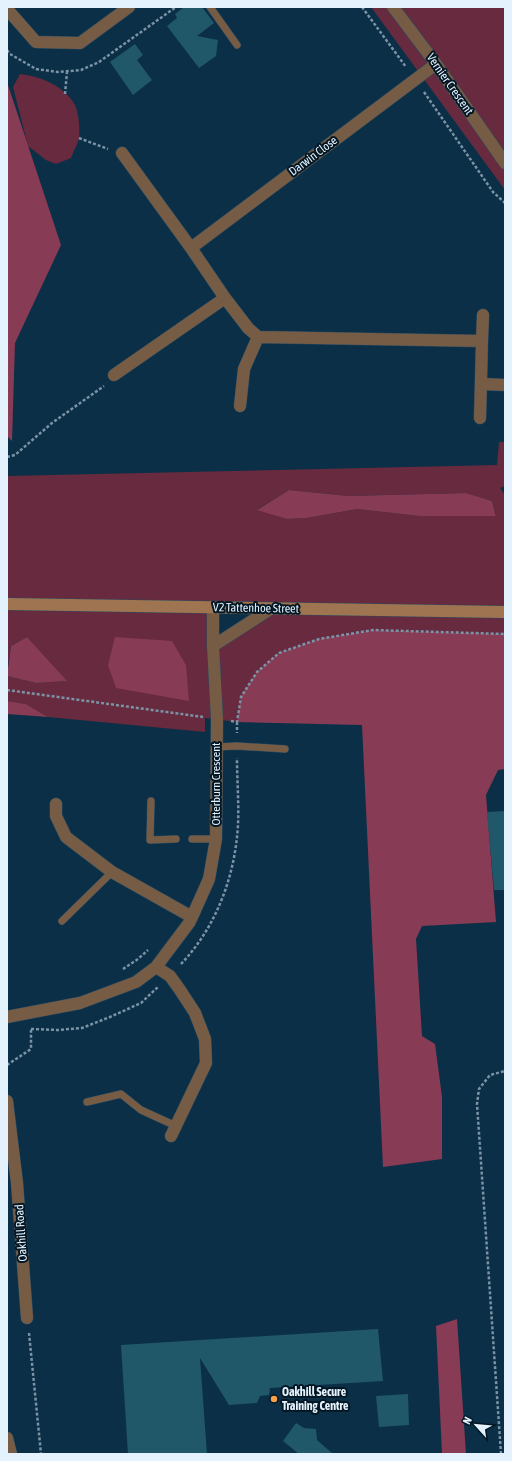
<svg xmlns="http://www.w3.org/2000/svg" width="512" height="1461" viewBox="0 0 512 1461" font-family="'Asap Condensed',sans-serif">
<rect width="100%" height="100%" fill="#0b2f47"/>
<!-- green -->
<path fill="#682a3e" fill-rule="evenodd" d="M 371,7 L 505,7 L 505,190 Z
M 20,74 C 39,76 59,84 71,99 C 79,108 80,126 79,138 C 78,144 73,152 71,158 L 56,164 L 46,160 L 28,146 L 13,87 Z
M 499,442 L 505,442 L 505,486 L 500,488 L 505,495 L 505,634 L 373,630 L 319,639 L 279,653 L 241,697 L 237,722 L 205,718 L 205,732 L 48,717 L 26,704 L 7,701 L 7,676 L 36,683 L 66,681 L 27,637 L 11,646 L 7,671 L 7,476 L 497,465 ZM 289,490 L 348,496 L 466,493 L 492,501 L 496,515 L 419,516 L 357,509 L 307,518 L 287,519 L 258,509 ZM 213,608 L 271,608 L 213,646 Z"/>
<!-- forest -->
<path fill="#883b54" d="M 7,82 L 61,245 L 15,343 L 12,441 L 7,436 Z
M 289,490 L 348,496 L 466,493 L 492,501 L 496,516 L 419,516 L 357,509 L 307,518 L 287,519 L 257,510 Z
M 373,630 L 505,634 L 505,769 L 498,770 L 486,795 L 496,922 L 422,926 L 416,939 L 422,1036 L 435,1044 L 442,1097 L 442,1159 L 383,1167 L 362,725 L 237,722 L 241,697 L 257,672 L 279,653 L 319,639 Z
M 27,637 L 67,681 L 36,683 L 7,676 L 11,646 Z
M 115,637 L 172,641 L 186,665 L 189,701 L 116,688 L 108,665 Z
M 7,701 L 26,704 L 48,717 L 7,714 Z
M 457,1319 L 466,1454 L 442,1454 L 436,1326 Z"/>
<!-- building -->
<path fill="#20586a" d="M 184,7 L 202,7 L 214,23 L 197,36 L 218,40 L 216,56 L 199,68 L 167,26 L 177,18 L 175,14 Z
M 135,44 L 143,55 L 137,60 L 152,80 L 133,95 L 110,62 Z
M 505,811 L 505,890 L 494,890 L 487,812 Z
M 378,1329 L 383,1381 L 270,1388 L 269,1395 L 260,1396 L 257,1403 L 229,1405 L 200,1358 L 207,1454 L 128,1454 L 121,1345 Z
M 408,1394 L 409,1425 L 379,1427 L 376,1396 Z
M 296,1423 L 304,1428 L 316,1429 L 317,1440 L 333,1454 L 299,1454 L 283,1441 Z"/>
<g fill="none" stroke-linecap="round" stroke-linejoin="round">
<defs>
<path id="lane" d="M 210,7 L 237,45
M 216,747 L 237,746 L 285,749
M 151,801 L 150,840 L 176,839
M 192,839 L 216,839
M 62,921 L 112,872
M 87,1102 L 121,1094 L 141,1110 L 176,1126"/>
<path id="street" d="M 393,7 L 436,64 L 505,163
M 7,9 L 36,42 L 80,43 L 129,7
M 122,153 L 191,248 L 436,64
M 225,298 L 248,328 L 258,337 L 244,369 L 240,406
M 258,337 L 482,341 L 483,315
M 114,375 L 225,298 L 191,248
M 482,384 L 505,385
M 480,418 L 482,341
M 213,646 L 272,608
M 56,804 L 56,816 L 66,837 L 112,872 L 192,917
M 156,967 L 170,976 L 180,990 L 195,1013 L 205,1039 L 206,1063 L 171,1136
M 7,1017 L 80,1003 L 136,982 L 156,967 L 189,923 L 192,917 L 209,879 L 216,839 L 217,719 L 213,646 L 213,607
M 7,1101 L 17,1183 L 27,1318
M 7,1438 L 11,1454"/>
<path id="secondary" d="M 7,604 L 505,612"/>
</defs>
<!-- lane casing -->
<use href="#lane" stroke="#294a61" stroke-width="8"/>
<!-- street casing -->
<use href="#street" stroke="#294a61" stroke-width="13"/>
<!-- secondary casing -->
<use href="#secondary" stroke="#294a61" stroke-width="13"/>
<!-- path -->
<path stroke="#7b93a5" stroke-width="2.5" stroke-dasharray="3 2" stroke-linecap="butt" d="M 362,7 L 406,67
M 7,50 L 10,54 L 36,69 L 58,72 L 81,70 L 99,62 L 176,7
M 424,92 L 493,192 L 505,203
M 65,94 L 67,72
M 79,138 L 108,149
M 7,457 L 15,455 L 52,423 L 104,386
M 7,690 L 203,717
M 231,721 L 237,722 L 241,697 L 257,672 L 279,653 L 319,639 L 373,630 L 505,634
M 237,722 L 237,733
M 181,964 C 216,927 235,877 238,825 C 239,803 237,780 237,758
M 123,969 L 138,959 L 148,950
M 31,1029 L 58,1030 L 82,1028 L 110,1017 L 141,1003 L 159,986
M 7,1065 L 31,1049 L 31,1029
M 29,1333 L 41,1454
M 501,1454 L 477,1104 L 479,1089 L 490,1075 L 505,1071"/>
<!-- lane -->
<use href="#lane" stroke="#765c45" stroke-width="7"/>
<!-- street -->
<use href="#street" stroke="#765c45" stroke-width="12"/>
<!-- secondary -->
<use href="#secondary" stroke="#9f7551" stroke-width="12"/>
</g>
<!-- markers -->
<circle fill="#f8a04b" stroke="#041724" stroke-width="1.5" cx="274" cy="1399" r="4"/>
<g text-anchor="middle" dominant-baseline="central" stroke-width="4" stroke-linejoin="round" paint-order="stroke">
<!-- street labels -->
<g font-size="12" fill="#e4f2fe" stroke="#041724">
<text transform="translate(450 84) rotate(55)">Vernier Crescent</text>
<text transform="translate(313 156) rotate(-37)">Darwin Close</text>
<text transform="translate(256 608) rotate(1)">V2 Tattenhoe Street</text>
<text transform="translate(216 784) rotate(-90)">Otterburn Crescent</text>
<text transform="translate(21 1233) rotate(-94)">Oakhill Road</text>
</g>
<!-- poi labels -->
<g font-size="12" font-weight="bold" fill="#e4f2fe" stroke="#041724" text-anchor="start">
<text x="282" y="1392">Oakhill Secure<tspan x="282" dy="14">Training Centre</tspan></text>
</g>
</g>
<!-- border -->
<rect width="512" height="1461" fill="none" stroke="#e4f2fe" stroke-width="16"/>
<!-- north arrow -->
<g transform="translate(476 1425) rotate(297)" stroke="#041724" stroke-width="3" paint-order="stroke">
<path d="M0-3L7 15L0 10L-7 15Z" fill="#e4f2fe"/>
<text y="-6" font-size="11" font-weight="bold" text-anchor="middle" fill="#e4f2fe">N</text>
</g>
</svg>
